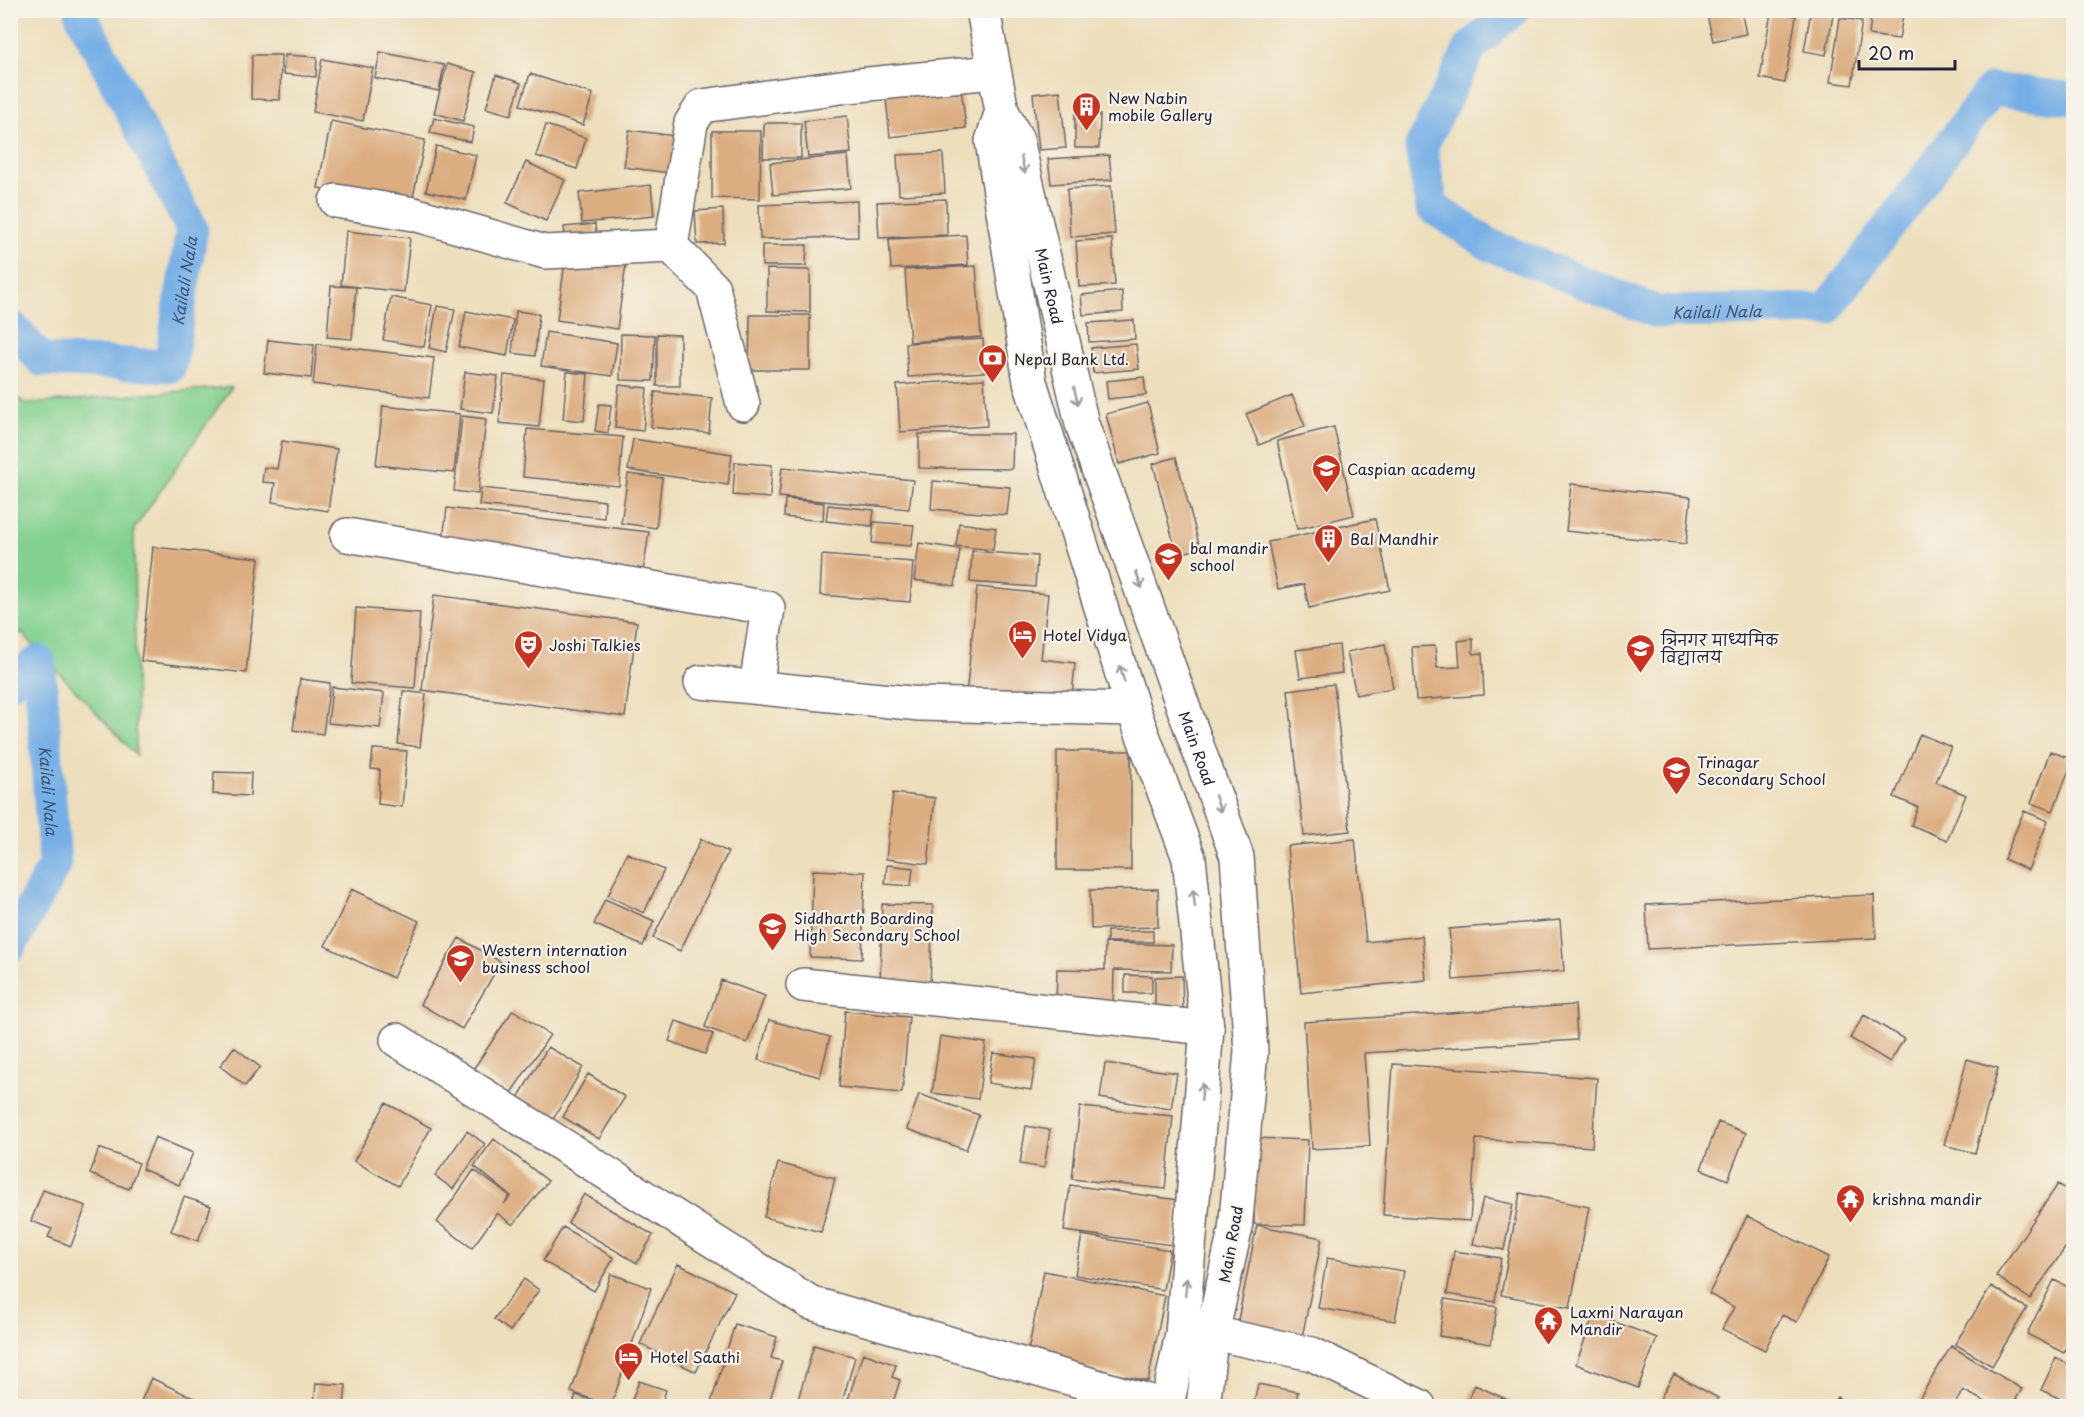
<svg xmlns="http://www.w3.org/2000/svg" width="2084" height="1417" viewBox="0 0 2084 1417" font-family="'Playpen Sans','Playpen Sans Deva',sans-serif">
<rect width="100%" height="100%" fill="#f7f3e8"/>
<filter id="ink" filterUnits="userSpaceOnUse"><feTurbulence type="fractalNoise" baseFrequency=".0167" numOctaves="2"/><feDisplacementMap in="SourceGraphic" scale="12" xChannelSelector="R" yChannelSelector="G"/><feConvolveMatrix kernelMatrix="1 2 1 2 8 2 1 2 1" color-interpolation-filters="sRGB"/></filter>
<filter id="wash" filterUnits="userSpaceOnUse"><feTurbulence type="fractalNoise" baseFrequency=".008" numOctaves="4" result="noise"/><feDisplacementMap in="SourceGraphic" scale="24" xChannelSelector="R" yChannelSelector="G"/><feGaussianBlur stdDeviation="1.35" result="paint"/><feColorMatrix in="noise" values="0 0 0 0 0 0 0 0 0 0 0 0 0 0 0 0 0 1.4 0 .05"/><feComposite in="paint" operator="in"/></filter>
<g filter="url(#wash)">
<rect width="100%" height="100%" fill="#eddebc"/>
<!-- green -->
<path fill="#82d08f" stroke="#527965" stroke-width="1.5" d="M 232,387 L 134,529 L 136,755 L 21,632 L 11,643 L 11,393 L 26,404 Z"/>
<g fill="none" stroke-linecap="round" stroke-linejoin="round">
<!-- canal -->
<g stroke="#76afe6" stroke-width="33">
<path id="s1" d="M 1513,10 L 1471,47 L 1421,147 L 1432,207 L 1490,245 L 1657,312 L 1827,309 L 1992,89 L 2074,99"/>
<path id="s2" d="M 10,325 L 42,360 L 170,366 L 192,229 L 81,15 L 85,10"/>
<path id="s3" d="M 10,682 L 39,661 L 55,864 L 10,947"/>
</g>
</g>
<g id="blocks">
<!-- building -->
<path fill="#dcad81" d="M 1728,10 L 1741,10 L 1746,34 L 1713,41 L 1707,15 Z
M 1811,10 L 1834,10 L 1826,55 L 1804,51 Z
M 1872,10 L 1913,10 L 1913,16 L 1903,15 L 1899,39 L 1869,35 Z
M 1771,12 L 1796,16 L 1785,83 L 1760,78 Z
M 1840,18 L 1862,21 L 1852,85 L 1830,82 Z
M 380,52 L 444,65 L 439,91 L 375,78 Z
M 252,55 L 281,55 L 280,100 L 251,99 Z
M 285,55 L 317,57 L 316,77 L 283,74 Z
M 322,59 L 373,68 L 363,121 L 313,112 Z
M 447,64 L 476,72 L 463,121 L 434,113 Z
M 530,74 L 593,94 L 583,125 L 520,105 Z
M 496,75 L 521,83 L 511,115 L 486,108 Z
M 960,80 L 966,128 L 890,137 L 885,89 Z
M 1060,91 L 1066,148 L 1039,150 L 1033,94 Z
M 1075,114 L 1100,114 L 1099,148 L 1075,148 Z
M 847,116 L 851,153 L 808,157 L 804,121 Z
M 434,118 L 474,127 L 471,142 L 430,133 Z
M 331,121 L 425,140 L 411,207 L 318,188 Z
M 764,123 L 801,123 L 801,158 L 763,158 Z
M 546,125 L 586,138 L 577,169 L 536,156 Z
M 629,130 L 683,137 L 677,174 L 624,167 Z
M 712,131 L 761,131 L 760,199 L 712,198 Z
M 436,146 L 476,155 L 466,200 L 426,191 Z
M 943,153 L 945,193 L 899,195 L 897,155 Z
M 848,155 L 851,188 L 773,195 L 770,163 Z
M 1109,155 L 1112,180 L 1051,184 L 1048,159 Z
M 526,162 L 565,180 L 546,221 L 507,203 Z
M 651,185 L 654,216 L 582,223 L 579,193 Z
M 1111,186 L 1115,234 L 1070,237 L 1067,189 Z
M 946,199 L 947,235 L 879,238 L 877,202 Z
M 857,201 L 858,237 L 760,239 L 759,205 Z
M 723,209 L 724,243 L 697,244 L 695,211 Z
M 595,224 L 597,242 L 566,246 L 564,227 Z
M 346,231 L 410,238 L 404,292 L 341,285 Z
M 966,235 L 968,265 L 891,269 L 889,239 Z
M 1112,239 L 1115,285 L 1079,287 L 1076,241 Z
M 762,245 L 807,245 L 806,266 L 762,266 Z
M 566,255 L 626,264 L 617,329 L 557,320 Z
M 976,266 L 981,337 L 910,342 L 905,270 Z
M 767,269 L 810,270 L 810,312 L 767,311 Z
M 331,286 L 356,287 L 352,339 L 327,337 Z
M 1122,291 L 1123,312 L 1083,315 L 1081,295 Z
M 391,297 L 432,305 L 424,347 L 383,340 Z
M 437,306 L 455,309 L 446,352 L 429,348 Z
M 466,311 L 513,320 L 507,356 L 459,347 Z
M 516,311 L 539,314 L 535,356 L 512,353 Z
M 750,315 L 810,315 L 810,370 L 749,370 Z
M 1134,320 L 1135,339 L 1089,342 L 1088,323 Z
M 546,332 L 617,343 L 612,376 L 541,366 Z
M 621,334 L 655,335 L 653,381 L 620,380 Z
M 657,334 L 680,335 L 680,386 L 657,386 Z
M 983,339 L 985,372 L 908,377 L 906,343 Z
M 268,340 L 314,345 L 311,378 L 264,373 Z
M 317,344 L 434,358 L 429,398 L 313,384 Z
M 1136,344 L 1139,369 L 1093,373 L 1091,348 Z
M 465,372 L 498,376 L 493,413 L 460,409 Z
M 567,372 L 588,374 L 584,421 L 563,419 Z
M 504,375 L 544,379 L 539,427 L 499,423 Z
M 1144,377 L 1146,395 L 1108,399 L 1106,381 Z
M 984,379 L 987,426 L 900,432 L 897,385 Z
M 619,385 L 647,388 L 643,431 L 615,428 Z
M 655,392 L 712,398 L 709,433 L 651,427 Z
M 1292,395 L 1305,426 L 1259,445 L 1246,414 Z
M 1148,403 L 1160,453 L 1119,464 L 1106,414 Z
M 599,404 L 611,405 L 608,433 L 595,431 Z
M 383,406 L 460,414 L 454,473 L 376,465 Z
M 462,416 L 486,419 L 478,494 L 454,491 Z
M 1334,427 L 1354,515 L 1297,529 L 1277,441 Z
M 527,429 L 623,437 L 619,486 L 523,477 Z
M 919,434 L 1013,434 L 1012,469 L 919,468 Z
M 633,439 L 732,454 L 728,485 L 628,470 Z
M 282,441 L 337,449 L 328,511 L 272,502 L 275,483 L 262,482 L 264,467 L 277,469 Z
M 1176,457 L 1200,548 L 1177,555 L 1153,464 Z
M 735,462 L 772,465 L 770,498 L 733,495 Z
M 782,467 L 913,480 L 909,509 L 779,497 Z
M 628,474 L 662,478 L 656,528 L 621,523 Z
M 933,481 L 1010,487 L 1007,515 L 931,509 Z
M 1571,484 L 1691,497 L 1686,544 L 1566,531 Z
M 481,488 L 605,501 L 604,518 L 479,505 Z
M 785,499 L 824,503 L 823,521 L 784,517 Z
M 828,505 L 874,510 L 872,526 L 826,521 Z
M 447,508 L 649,532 L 643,572 L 442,547 Z
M 1375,519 L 1390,590 L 1309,608 L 1304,584 L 1278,589 L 1268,542 Z
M 874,522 L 914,525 L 911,546 L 872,543 Z
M 959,523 L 996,528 L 993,550 L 956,546 Z
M 919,543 L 960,549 L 955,586 L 914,580 Z
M 153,547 L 259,558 L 246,673 L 141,661 Z
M 972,551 L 1037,556 L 1035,587 L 970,582 Z
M 822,555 L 913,562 L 910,602 L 820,595 Z
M 977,587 L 1048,594 L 1041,659 L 1075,663 L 1071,707 L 966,696 Z
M 434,595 L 637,622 L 625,717 L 422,690 Z
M 356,608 L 420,613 L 415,688 L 351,683 Z
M 1473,639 L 1473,654 L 1482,653 L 1484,695 L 1416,700 L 1412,647 L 1435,646 L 1437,668 L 1460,667 L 1458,641 Z
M 1385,644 L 1393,688 L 1356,695 L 1347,652 Z
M 1339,645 L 1342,673 L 1300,678 L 1296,650 Z
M 300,679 L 330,683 L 323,734 L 293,730 Z
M 1334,684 L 1350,831 L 1304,836 L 1288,690 Z
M 332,687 L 384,693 L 380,728 L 328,723 Z
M 403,691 L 426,694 L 420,747 L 398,744 Z
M 1920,734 L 1951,747 L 1936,782 L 1966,795 L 1947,840 L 1911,825 L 1918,807 L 1894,797 Z
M 373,749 L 407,751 L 402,807 L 378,804 L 380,770 L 371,769 Z
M 1057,751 L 1131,751 L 1131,870 L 1057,870 Z
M 2050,751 L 2073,760 L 2053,811 L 2031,803 Z
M 214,772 L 251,773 L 250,796 L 213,794 Z
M 893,793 L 935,798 L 928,864 L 886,859 Z
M 2024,811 L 2048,821 L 2028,870 L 2004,859 Z
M 701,839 L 728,852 L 680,951 L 653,938 Z
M 1355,839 L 1366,942 L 1422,936 L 1426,980 L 1301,993 L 1287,846 Z
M 627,853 L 664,870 L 644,913 L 608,896 Z
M 887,865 L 913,868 L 911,886 L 885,884 Z
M 813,870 L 865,872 L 862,959 L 810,957 Z
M 352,889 L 419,921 L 393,978 L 325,946 Z
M 1158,889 L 1158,927 L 1091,929 L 1090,890 Z
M 1874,895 L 1876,938 L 1648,949 L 1646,905 Z
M 605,899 L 654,921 L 643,946 L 594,924 Z
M 882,904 L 933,905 L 930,987 L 880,986 Z
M 1560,920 L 1564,971 L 1453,980 L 1449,929 Z
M 1107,931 L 1153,931 L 1153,942 L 1107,942 Z
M 459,938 L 501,962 L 462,1029 L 420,1004 Z
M 1105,943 L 1172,945 L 1171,971 L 1114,970 L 1113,1009 L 1056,1008 L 1057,969 L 1105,970 Z
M 1125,975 L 1152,976 L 1152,993 L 1125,993 Z
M 1182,976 L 1183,1014 L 1155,1014 L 1155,977 Z
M 721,980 L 765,996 L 747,1043 L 705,1027 Z
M 1575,1005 L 1577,1040 L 1364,1053 L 1370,1146 L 1312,1149 L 1304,1022 Z
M 513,1010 L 550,1035 L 511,1093 L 474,1068 Z
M 845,1011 L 909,1017 L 902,1093 L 839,1087 Z
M 1864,1015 L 1904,1039 L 1890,1062 L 1850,1038 Z
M 769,1020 L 830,1037 L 820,1077 L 758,1060 Z
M 676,1021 L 713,1034 L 705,1054 L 669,1041 Z
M 940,1036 L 986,1043 L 978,1099 L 932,1093 Z
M 234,1047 L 260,1067 L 245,1086 L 220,1066 Z
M 548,1047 L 583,1067 L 551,1123 L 515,1103 Z
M 993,1053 L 1036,1059 L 1031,1090 L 988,1083 Z
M 1967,1059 L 1998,1068 L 1975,1153 L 1944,1145 Z
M 1105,1063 L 1177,1073 L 1171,1109 L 1100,1098 Z
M 1393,1064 L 1597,1078 L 1592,1147 L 1476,1139 L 1470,1221 L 1383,1215 Z
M 588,1074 L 625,1097 L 599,1139 L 563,1117 Z
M 919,1094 L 979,1115 L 966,1150 L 907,1129 Z
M 386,1103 L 431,1128 L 398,1186 L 354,1161 Z
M 1080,1107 L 1173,1116 L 1165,1189 L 1072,1179 Z
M 1718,1122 L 1746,1133 L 1728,1180 L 1701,1169 Z
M 1026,1126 L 1050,1130 L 1044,1168 L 1020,1164 Z
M 467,1131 L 485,1144 L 453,1189 L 435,1176 Z
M 155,1137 L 193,1153 L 179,1185 L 142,1169 Z
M 1256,1138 L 1308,1140 L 1305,1225 L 1254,1224 Z
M 494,1139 L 548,1181 L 513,1225 L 497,1213 L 472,1248 L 437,1222 L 474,1170 L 510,1196 L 504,1204 L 511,1196 L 474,1166 Z
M 99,1148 L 139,1163 L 129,1189 L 90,1174 Z
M 778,1163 L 835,1178 L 821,1232 L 764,1217 Z
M 2058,1184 L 2074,1194 L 2074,1235 L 2030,1299 L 1996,1276 Z
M 1070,1185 L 1178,1200 L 1172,1245 L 1064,1231 Z
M 43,1190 L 86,1206 L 71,1246 L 48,1237 L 52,1229 L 31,1221 Z
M 1520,1193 L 1589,1207 L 1570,1308 L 1501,1295 Z
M 584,1194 L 653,1235 L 637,1263 L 568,1223 Z
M 184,1197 L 211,1206 L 198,1241 L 171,1231 Z
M 1483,1198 L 1513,1204 L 1504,1250 L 1473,1244 Z
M 1747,1216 L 1829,1257 L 1797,1322 L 1782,1315 L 1765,1350 L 1722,1329 L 1734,1307 L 1709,1294 Z
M 1257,1225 L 1322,1238 L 1302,1338 L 1237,1325 Z
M 563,1227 L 614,1258 L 594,1291 L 543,1261 Z
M 1082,1235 L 1170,1250 L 1163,1290 L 1075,1275 Z
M 1454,1251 L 1501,1258 L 1495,1302 L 1447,1294 Z
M 1327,1258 L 1404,1271 L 1395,1321 L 1318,1308 Z
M 678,1264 L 735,1292 L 696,1372 L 640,1344 Z
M 1044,1271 L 1165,1296 L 1148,1381 L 1027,1356 Z
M 611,1274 L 651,1288 L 611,1406 L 571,1392 Z
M 524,1279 L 539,1290 L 510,1331 L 494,1319 Z
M 2054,1280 L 2074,1290 L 2074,1334 L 2064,1353 L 2027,1334 Z
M 1991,1286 L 2027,1308 L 1992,1366 L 1955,1344 Z
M 1445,1299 L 1497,1307 L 1491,1344 L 1439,1336 Z
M 1594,1314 L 1657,1338 L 1638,1388 L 1576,1364 Z
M 735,1324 L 777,1337 L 771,1358 L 782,1361 L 768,1406 L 710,1406 Z
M 814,1345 L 855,1357 L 841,1406 L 796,1406 Z
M 1951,1346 L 2022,1389 L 2012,1406 L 1993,1406 L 1963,1390 L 1954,1406 L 1915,1406 Z
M 863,1353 L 896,1365 L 892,1377 L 900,1380 L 892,1406 L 883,1403 L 882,1406 L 846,1406 Z
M 2056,1358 L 2074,1367 L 2074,1405 L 2041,1390 Z
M 1674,1374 L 1718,1398 L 1713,1406 L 1656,1406 Z
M 151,1378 L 202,1402 L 200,1406 L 139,1406 Z
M 639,1381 L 666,1390 L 661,1406 L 644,1406 L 631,1403 Z
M 316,1383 L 346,1385 L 344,1406 L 314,1406 Z
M 1258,1384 L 1298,1392 L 1295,1406 L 1253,1406 Z
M 1475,1385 L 1521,1406 L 1465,1406 Z
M 576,1395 L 603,1404 L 602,1406 L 572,1406 Z
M 1837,1397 L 1852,1406 L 1831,1406 Z"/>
</g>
</g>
<g filter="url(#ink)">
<use href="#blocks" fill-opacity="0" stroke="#696468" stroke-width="1.5"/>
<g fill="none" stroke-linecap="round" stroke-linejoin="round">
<defs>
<path id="minor" d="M 336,201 L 414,214 L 545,252 L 671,246 L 691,123 L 702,106 L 848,86 L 993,72
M 671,246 L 713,288 L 743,404
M 347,535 L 768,608 L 756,687
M 701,682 L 920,704 L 1133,709
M 803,985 L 1207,1028
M 397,1040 L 811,1303 L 1165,1406
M 1183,1334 L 1212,1333 L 1312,1354 L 1419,1406"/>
<g id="major">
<path id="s4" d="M 983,10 L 1002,111 L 1017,140 L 1082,424 L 1237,857 L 1251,1051 L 1235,1231 L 1212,1333 L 1203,1406"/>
<path d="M 1002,111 L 992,141 L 1030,382 L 1133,709 L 1189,858 L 1207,1028 L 1182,1334 L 1167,1406"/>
</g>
</defs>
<!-- minor casing -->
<use href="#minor" stroke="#696468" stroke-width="36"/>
<!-- major casing -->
<use href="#major" stroke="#696468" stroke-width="36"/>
<!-- minor -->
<use href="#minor" stroke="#fff" stroke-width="33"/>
<!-- major -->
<use href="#major" stroke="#fff" stroke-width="33"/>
</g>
<!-- one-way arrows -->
<defs><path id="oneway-shaft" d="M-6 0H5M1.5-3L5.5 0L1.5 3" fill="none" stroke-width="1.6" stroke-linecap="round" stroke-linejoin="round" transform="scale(1.5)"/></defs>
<g stroke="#9c9ca7">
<use href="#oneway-shaft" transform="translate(1023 165) rotate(77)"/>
<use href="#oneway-shaft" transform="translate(1076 396) rotate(77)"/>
<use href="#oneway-shaft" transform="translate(1139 580) rotate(70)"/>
<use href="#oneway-shaft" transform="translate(1122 674) rotate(-107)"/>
<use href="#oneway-shaft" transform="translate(1218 804) rotate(71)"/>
<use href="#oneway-shaft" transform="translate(1194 898) rotate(-96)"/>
<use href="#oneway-shaft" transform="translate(1202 1092) rotate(-85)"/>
<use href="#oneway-shaft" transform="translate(1186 1287) rotate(-85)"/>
</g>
</g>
<!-- icons -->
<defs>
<symbol id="building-pin" viewBox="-11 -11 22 30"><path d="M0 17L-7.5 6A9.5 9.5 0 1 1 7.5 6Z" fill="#c8321e" stroke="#f7f3e8"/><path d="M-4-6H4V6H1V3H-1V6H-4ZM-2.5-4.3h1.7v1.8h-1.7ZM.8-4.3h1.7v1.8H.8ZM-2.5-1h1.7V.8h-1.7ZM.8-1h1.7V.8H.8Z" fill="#fff"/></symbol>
<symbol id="bank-pin" viewBox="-11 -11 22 30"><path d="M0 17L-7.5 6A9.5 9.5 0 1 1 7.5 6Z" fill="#c8321e" stroke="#f7f3e8"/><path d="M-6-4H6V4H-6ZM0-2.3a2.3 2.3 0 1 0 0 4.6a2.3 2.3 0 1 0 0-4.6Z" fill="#fff"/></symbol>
<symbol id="school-pin" viewBox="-11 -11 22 30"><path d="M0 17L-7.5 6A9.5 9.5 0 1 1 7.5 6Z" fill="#c8321e" stroke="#f7f3e8"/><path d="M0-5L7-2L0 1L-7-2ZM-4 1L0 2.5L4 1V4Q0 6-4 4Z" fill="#fff"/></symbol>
<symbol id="hotel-pin" viewBox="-11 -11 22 30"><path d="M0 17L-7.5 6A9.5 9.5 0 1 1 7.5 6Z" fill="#c8321e" stroke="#f7f3e8"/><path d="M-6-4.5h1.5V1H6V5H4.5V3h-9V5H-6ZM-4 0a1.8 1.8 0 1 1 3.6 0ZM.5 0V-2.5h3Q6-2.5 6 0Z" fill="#fff"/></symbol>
<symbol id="theatre-pin" viewBox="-11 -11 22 30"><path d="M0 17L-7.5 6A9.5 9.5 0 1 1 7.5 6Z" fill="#c8321e" stroke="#f7f3e8"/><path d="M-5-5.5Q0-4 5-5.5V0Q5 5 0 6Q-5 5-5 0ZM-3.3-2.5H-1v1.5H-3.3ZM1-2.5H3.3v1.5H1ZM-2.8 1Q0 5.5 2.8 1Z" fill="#fff"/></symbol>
<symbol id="temple-pin" viewBox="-11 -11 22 30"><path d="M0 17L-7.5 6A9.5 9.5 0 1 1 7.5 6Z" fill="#c8321e" stroke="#f7f3e8"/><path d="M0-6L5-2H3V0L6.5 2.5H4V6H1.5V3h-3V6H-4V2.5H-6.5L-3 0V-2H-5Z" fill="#fff"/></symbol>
</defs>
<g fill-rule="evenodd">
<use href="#building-pin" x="1070" y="90" width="33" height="45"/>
<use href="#bank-pin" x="976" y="342" width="33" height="45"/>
<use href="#school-pin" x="1310" y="452" width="33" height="45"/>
<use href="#building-pin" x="1312" y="522" width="33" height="45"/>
<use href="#school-pin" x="1152" y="540" width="33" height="45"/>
<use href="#hotel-pin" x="1006" y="618" width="33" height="45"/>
<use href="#theatre-pin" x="512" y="628" width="33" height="45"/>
<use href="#school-pin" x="1624" y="632" width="33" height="45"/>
<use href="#school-pin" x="1660" y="754" width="33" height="45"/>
<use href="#school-pin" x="756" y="910" width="33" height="45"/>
<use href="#school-pin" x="444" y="942" width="33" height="45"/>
<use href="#temple-pin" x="1834" y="1182" width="33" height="45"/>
<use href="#temple-pin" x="1532" y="1304" width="33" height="45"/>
<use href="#hotel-pin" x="612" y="1340" width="33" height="45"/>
</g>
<g text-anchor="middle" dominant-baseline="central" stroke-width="4.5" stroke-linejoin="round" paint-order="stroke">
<!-- poi labels -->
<g font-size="15" fill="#22223b" stroke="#f7f3e8" text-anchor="start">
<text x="1108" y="97">New Nabin<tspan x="1108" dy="17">mobile Gallery</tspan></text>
<text x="1014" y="358">Nepal Bank Ltd.</text>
<text x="1347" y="468">Caspian academy</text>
<text x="1350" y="538">Bal Mandhir</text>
<text x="1190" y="547">bal mandir<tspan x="1190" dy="17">school</tspan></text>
<text x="1043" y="634">Hotel Vidya</text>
<text x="1661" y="639">त्रिनगर माध्यमिक<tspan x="1661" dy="17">विद्यालय</tspan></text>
<text x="549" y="644">Joshi Talkies</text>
<text x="1697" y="761">Trinagar<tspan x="1697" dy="17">Secondary School</tspan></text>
<text x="794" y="917">Siddharth Boarding<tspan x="794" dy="17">High Secondary School</tspan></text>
<text x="482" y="949">Western internation<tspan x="482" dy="17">business school</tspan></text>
<text x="1872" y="1198">krishna mandir</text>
<text x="1570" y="1311">Laxmi Narayan<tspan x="1570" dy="17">Mandir</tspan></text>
<text x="650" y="1356">Hotel Saathi</text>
</g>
<!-- street labels -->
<g font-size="15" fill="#22223b" stroke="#f7f3e8">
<text stroke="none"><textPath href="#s4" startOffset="285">Main Road</textPath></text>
<text stroke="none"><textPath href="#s4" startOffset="771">Main Road</textPath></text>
<text transform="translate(1230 1244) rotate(-80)">Main Road</text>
</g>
<!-- water labels -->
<g font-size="16" font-style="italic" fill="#3f5377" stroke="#f7f3e8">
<text stroke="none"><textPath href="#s2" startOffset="262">Kailali Nala</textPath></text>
<text stroke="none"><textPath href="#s1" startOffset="538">Kailali Nala</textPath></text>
<text stroke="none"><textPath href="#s3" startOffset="166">Kailali Nala</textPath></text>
</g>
</g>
<!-- margin -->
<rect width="2084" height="1417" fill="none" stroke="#f7f3e8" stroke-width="36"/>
<!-- scale -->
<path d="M1859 60v9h96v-9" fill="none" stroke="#22223b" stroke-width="3"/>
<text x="1868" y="60" font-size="18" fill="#22223b" stroke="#f7f3e8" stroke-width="4.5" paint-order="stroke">20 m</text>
</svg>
